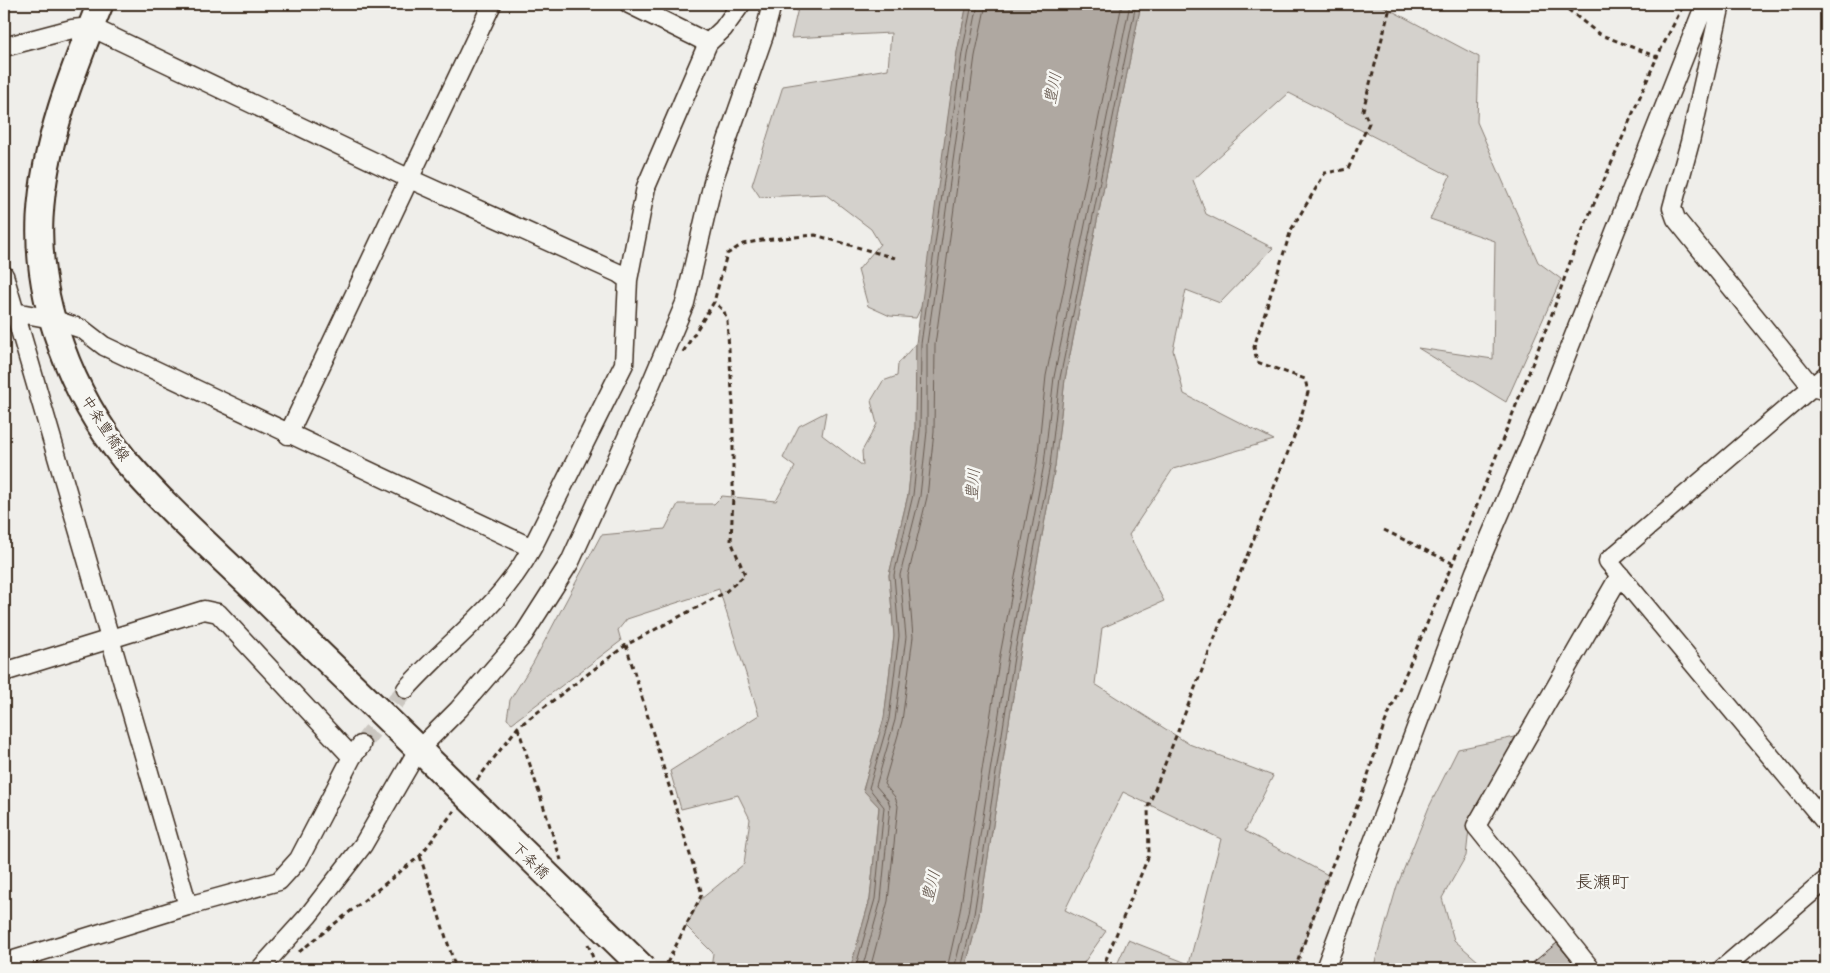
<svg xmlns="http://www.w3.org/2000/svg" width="1830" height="973" viewBox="0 0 1830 973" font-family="Delius,'Klee One',sans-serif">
<rect width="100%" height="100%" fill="#efeeea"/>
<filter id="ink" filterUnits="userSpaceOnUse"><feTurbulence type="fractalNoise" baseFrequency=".02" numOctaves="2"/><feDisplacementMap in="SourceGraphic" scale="10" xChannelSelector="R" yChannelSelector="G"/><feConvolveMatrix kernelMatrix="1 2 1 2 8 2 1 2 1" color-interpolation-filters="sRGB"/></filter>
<g filter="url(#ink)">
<!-- green -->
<path fill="#d4d1cc" stroke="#887e75" d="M 799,4 L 967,4 L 957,53 L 923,303 L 916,318 L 890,316 L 868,306 L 858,270 L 880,244 L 871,229 L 825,194 L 760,197 L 752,185 L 783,86 L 888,69 L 891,33 L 791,38 Z
M 1141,4 L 1379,4 L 1479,57 L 1477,122 L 1538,262 L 1561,279 L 1506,402 L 1418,348 L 1493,359 L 1495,241 L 1430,219 L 1450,176 L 1289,93 L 1193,180 L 1206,214 L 1273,248 L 1220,303 L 1186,290 L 1173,350 L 1184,394 L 1274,440 L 1173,469 L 1129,535 L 1164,601 L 1102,628 L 1095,684 L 1189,744 L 1273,776 L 1245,831 L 1328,875 L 1295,969 L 1115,969 L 1128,940 L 1189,964 L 1221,839 L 1123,792 L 1065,910 L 1106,931 L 1083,964 L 1044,965 L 1042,969 L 965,969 L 979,915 L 1019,658 L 1055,466 L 1065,379 Z
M 916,343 L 915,431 L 908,495 L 889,575 L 894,636 L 884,719 L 863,790 L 879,806 L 870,899 L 850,969 L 711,969 L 713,953 L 686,926 L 701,899 L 744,864 L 750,819 L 738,795 L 681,809 L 670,771 L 759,715 L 719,589 L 627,619 L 618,630 L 621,641 L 512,723 L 507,719 L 510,700 L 533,663 L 601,535 L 665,529 L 678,504 L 714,504 L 722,496 L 776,501 L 795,467 L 783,458 L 799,426 L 826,412 L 822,435 L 863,466 L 862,451 L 877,424 L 871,401 L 883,381 L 897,376 L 898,364 Z
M 1515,737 L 1469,829 L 1466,856 L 1442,898 L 1454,940 L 1487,969 L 1373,969 L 1397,886 L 1429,807 L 1458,749 Z"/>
<!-- water -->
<path fill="#afa8a1" stroke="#81766d" d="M 967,4 L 1141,4 L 1065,379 L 1055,466 L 1019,658 L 979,915 L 965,969 L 850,969 L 870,899 L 879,807 L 863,790 L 884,718 L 894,636 L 889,575 L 908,495 L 915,431 L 916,343 L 957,52 Z"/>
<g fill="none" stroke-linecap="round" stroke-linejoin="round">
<!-- shore -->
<path stroke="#695c52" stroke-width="1" d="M 855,969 L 875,899 L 884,807 L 869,788 L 889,719 L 899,636 L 894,575 L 913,495 L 920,431 L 921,344 L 962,53 L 972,4
M 862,969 L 881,900 L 890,806 L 888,800 L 876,786 L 895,720 L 906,637 L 900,575 L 920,496 L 927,431 L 927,344 L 968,55 L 978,4
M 870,969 L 888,901 L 898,806 L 895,797 L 884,784 L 902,721 L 913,637 L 908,576 L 927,497 L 934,432 L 935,345 L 975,56 L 986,4
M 947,969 L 960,911 L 1000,655 L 1037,463 L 1046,376 L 1122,4
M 954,969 L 968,913 L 1008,656 L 1044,464 L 1054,377 L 1130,4
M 961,969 L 974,914 L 1014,657 L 1050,465 L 1060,378 L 1136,4"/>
</g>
<!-- building -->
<path fill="#c2bdb7" stroke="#3b2a1e" d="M 1557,943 L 1578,969 L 1525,969 Z"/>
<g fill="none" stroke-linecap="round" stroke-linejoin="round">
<!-- street-tunnel -->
<path stroke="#cbc7c1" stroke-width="18" stroke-dasharray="18 9" stroke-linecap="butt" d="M 361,745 L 406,689"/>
<defs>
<path id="street" d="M 629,4 L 708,43 L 723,29 L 741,4
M 1721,4 L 1690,142 L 1672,208 L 1676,219 L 1812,387 L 1826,391
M 4,47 L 72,29 L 91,27 L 408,178 L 618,273 L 628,280
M 4,275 L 188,906
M 4,310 L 52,319 L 82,329 L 104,346 L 532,548 L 624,364 L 628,280 L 646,187 L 708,43
M 1826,375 L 1608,561 L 1826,823
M 288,435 L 492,4
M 4,672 L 204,610 L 218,613 L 352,757
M 406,689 C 450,640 499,608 532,548
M 4,963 L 188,906 L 279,881 L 299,859 L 352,757 L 361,745
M 260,969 L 308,916 L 363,845 L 418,750 L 459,709 L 524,634 L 570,562 L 644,400 L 685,303 L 714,178 L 764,35 L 772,4
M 1325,969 L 1475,572 L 1547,404 L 1705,4
M 1591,969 L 1476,826 L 1620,575
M 1722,969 L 1826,880"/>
<path id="secondary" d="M 100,4 C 72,73 44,142 40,218 C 36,303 72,395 125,460 C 166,508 215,551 260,595 C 320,654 381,713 441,771"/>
</defs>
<!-- street casing -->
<use href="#street" stroke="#3b2a1e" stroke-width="21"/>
<!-- secondary casing -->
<use href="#secondary" stroke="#3b2a1e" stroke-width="29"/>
<!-- path -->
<path stroke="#3b2a1e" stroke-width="3" stroke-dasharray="5 4" stroke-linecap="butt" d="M 1561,4 L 1599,34 L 1657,57 L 1684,4
M 683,352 L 714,302 L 727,254 L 743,244 L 762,240 L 815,235 L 895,258
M 1384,530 L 1452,563
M 626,645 L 702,894 L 664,969
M 518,728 L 561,860
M 477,780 L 518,727 L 626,645 L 724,593 L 745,575 L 731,541 L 733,496 L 733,405 L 727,321 L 724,311 L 714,302
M 420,856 L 456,969
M 588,944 L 597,969
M 299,952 L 420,856 L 454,811
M 1102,969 L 1149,855 L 1148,807 L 1299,424 L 1308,392 L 1305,379 L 1257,362 L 1254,347 L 1291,230 L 1325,173 L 1348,169 L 1369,123 L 1363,110 L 1391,4
M 1295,969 L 1328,875 L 1361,797 L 1384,725 L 1473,515 L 1553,311 L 1575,248 L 1657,57"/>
<!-- street -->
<use href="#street" stroke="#f6f6f2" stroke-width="18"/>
<!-- secondary -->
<use href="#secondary" stroke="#f6f6f2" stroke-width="25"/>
<defs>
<path id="secondary-bridge" d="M 441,771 L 644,969"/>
</defs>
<!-- secondary-bridge casing -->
<use href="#secondary-bridge" stroke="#3b2a1e" stroke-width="29" stroke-linecap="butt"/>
<!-- secondary-bridge -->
<use href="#secondary-bridge" stroke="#f6f6f2" stroke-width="25"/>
</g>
</g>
<g text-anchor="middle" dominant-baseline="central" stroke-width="5" stroke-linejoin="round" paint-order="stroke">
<!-- street labels -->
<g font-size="15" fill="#3b2a1e" stroke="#f6f6f2">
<text transform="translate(106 428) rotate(57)">中条豊橋線</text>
<text transform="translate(531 860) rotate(44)">下条橋</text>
</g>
<!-- water labels -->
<g font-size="16" font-style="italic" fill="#64564c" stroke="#f6f6f2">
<text transform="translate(1052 88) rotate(-78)">豊川</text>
<text transform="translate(972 484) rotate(-85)">豊川</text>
<text transform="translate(930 886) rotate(-75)">豊川</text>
</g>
<!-- quarter labels -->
<g font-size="18" fill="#3b2a1e" stroke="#f6f6f2">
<text x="1602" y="881">長瀬町</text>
</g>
</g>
<!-- margin -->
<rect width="1830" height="973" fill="none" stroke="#f6f6f2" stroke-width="20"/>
<rect x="10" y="10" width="1810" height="953" fill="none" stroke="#3b2a1e" stroke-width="2" filter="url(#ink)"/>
</svg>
